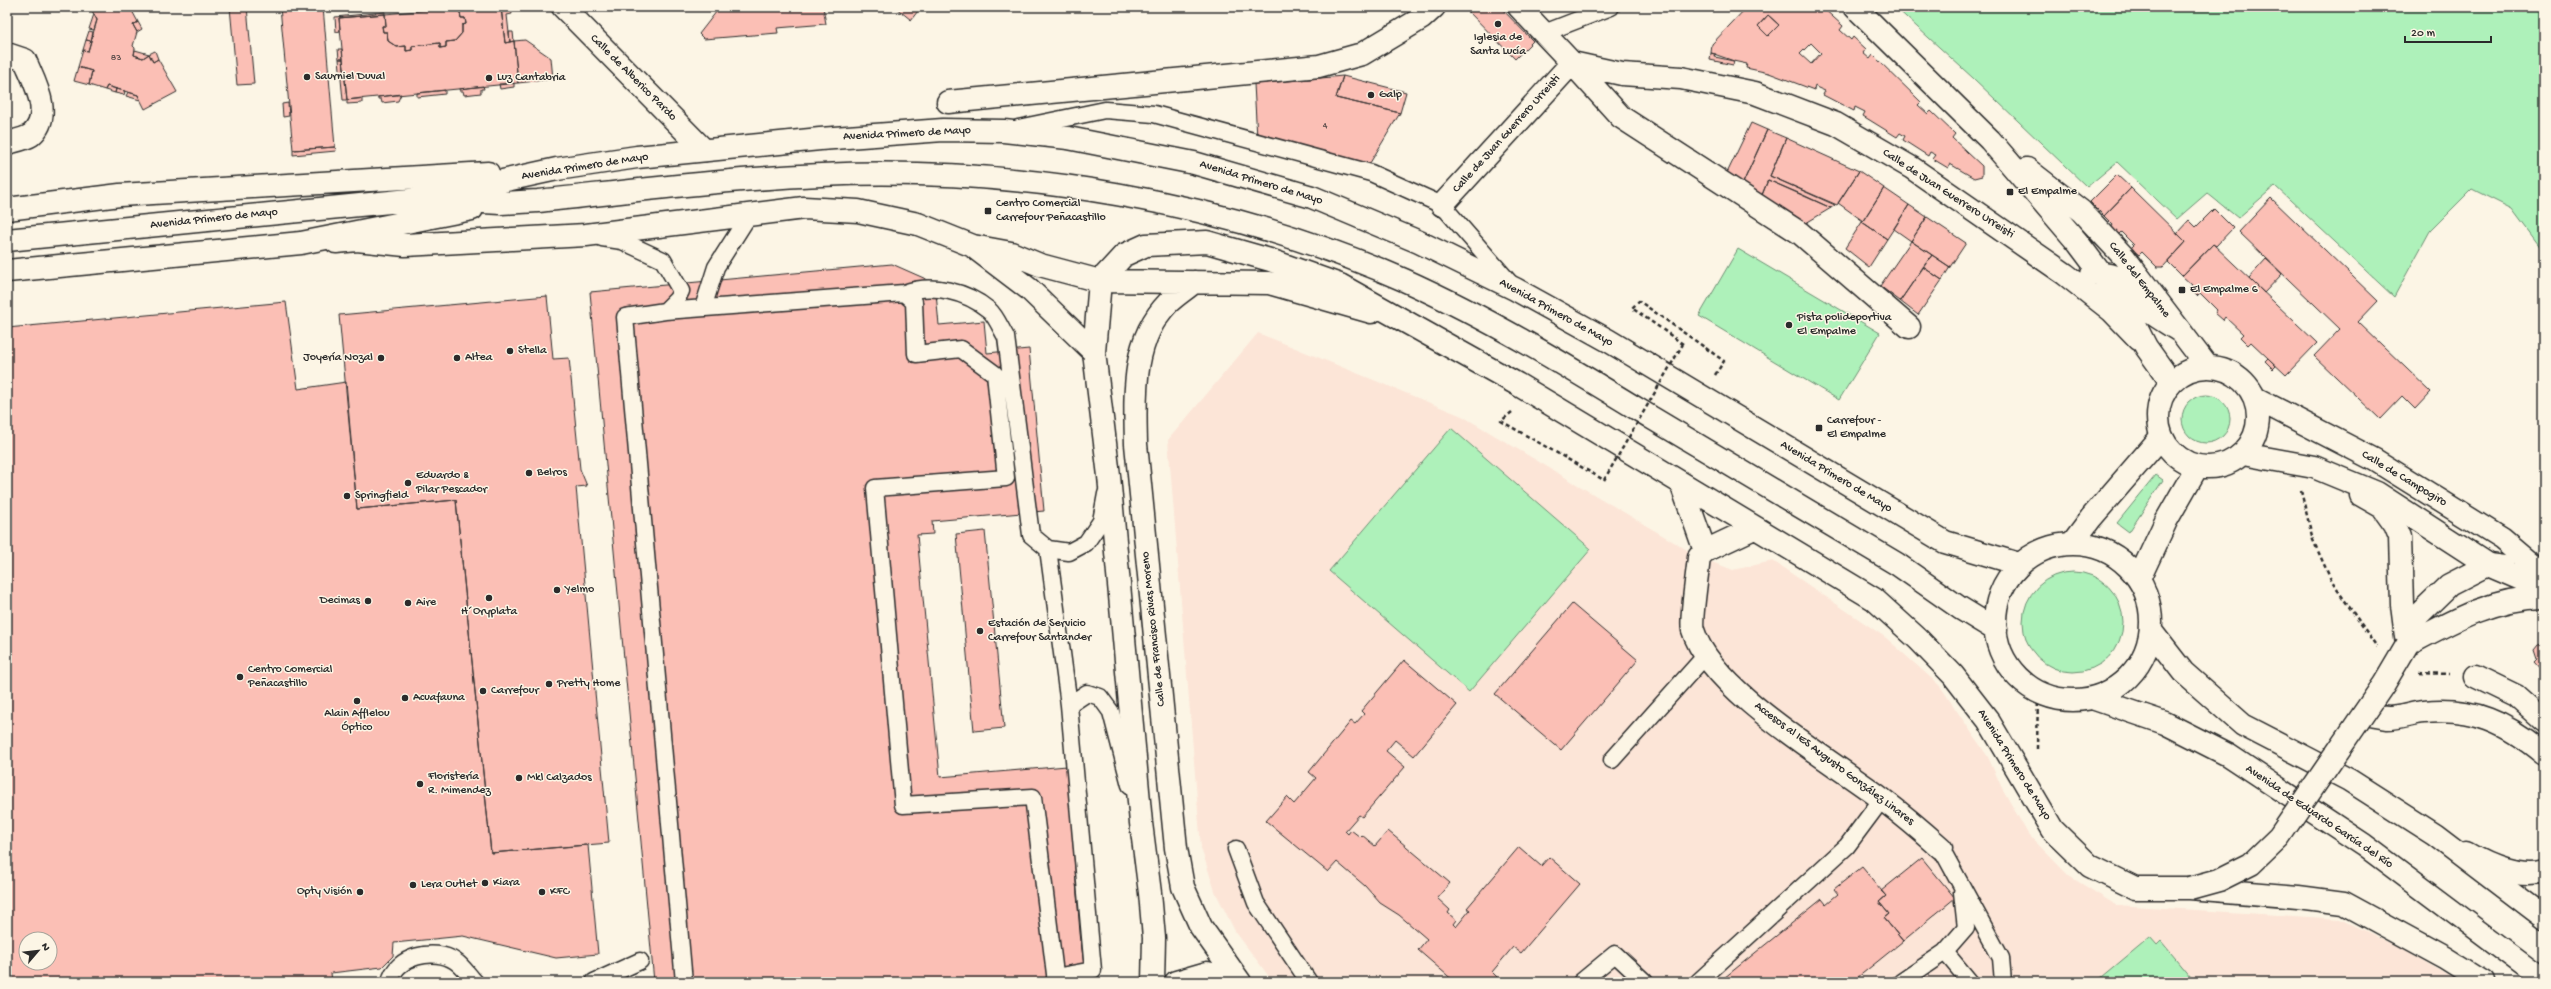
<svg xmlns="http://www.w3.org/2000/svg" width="2551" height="989" viewBox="0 0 2551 989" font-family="'Gochi Hand',sans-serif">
<rect width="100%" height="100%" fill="#fcf5e5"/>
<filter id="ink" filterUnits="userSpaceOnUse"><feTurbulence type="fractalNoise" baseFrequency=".025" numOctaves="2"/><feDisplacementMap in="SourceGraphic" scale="8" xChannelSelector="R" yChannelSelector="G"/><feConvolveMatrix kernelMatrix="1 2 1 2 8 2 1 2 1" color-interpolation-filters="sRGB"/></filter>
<g filter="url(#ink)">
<!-- built -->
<path fill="#fce5d7" d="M 1258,333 L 1462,416 L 1699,557 L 1733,570 L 1773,561 L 1885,637 L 1940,686 L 1988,757 L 2002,788 L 2028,834 L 2069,876 L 2116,905 L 2341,919 L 2401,948 L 2460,982 L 1273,982 L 1235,931 L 1215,891 L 1201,848 L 1168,440 Z"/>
<!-- green -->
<path fill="#aef1ba" stroke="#6c8e72" d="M 1895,7 L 2544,7 L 2544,252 L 2512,209 L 2472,189 L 2430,231 L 2394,297 L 2275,186 L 2238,218 L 2207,193 L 2177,219 L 2117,162 L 2087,187 L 1973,78 Z
M 1738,249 L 1880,333 L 1839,400 L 1699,316 Z
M2182 419a24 24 0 1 1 48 0a24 24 0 1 1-48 0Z
M 1451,428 L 1591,549 L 1469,692 L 1329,571 Z
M 2156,475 L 2163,480 L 2129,532 L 2117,523 Z
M2023 622a50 50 0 1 1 100 0a50 50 0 1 1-100 0Z
M 2150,937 L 2157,945 L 2161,941 L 2195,982 L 2096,982 Z"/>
<!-- building -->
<path fill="#fbbfb5" stroke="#2b2b2b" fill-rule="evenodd" d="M 90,7 L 130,7 L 138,22 L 133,25 L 137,32 L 133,46 L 135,48 L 134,55 L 143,58 L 149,54 L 153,62 L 158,59 L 177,92 L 145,109 L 138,95 L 107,86 L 105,90 L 89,85 L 92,71 L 78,67 L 83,50 L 88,51 L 97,20 Z
M 230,7 L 247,7 L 254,84 L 237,85 Z
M 280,7 L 323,7 L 335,147 L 293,150 Z
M 459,7 L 461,18 L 465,18 L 466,24 L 462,25 L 462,33 L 455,41 L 446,42 L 446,47 L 440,48 L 440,43 L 412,46 L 412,50 L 406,51 L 406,46 L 397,47 L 388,41 L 387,32 L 383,32 L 382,26 L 386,26 L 385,14 Z
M 459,7 L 501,7 L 505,43 L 514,41 L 518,83 L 347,100 L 339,18 L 385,14 L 386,26 L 382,26 L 383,32 L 387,32 L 388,41 L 397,47 L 406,46 L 406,51 L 412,50 L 412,46 L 440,43 L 440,48 L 446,47 L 446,42 L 455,41 L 462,33 L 462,25 L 466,24 L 465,18 L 461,18 Z
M 501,7 L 511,7 L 512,14 L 507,15 L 510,42 L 505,43 Z
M 720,7 L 823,7 L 826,24 L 777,28 L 778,33 L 704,39 L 699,34 Z
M 895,7 L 921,7 L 911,20 Z
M 1464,7 L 1500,7 L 1533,41 L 1515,59 Z
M 1747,7 L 1823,7 L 1820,11 L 1823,8 L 1843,26 L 1840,30 L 1851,40 L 1853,37 L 1866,49 L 1863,53 L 1870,59 L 1873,55 L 1921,102 L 1918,105 L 1928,114 L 1931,111 L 1955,134 L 1952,138 L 1982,166 L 1982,176 L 1974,178 L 1950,164 L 1948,168 L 1933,159 L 1936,155 L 1930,152 L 1928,156 L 1903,140 L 1905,136 L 1900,133 L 1897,137 L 1863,116 L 1865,112 L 1855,107 L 1854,111 L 1823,95 L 1825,91 L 1818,88 L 1815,86 L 1814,90 L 1769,73 L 1746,68 L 1747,64 L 1715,57 L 1716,54 L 1711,53 L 1712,44 ZM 1768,15 L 1779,25 L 1768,36 L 1758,26 ZM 1811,43 L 1821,53 L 1811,64 L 1800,54 Z
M 385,12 L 385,14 L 339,18 L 340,31 L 336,32 L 335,17 Z
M 94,14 L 97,20 L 94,30 L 89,29 Z
M 1768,15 L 1779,25 L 1768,36 L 1758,26 Z
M 138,22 L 142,29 L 137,32 L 133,25 Z
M 89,31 L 93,32 L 91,41 L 86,40 Z
M 509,32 L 513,32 L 514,41 L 510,42 Z
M 86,40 L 91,41 L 88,51 L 83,50 Z
M 525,40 L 551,58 L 553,79 L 518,83 L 514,41 Z
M 338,49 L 342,49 L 343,59 L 339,59 Z
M 135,50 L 149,54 L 143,58 L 134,55 Z
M 155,51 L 158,59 L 153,62 L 149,54 Z
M 1711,53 L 1734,61 L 1733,65 L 1710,60 Z
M 339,59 L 343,59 L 347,100 L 343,100 Z
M 78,67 L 92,71 L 89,85 L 74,81 Z
M 1343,76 L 1406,92 L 1400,113 L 1336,98 Z
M 1343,76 L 1336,98 L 1400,113 L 1367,168 L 1257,138 L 1254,84 Z
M 514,83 L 514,87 L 500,89 L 499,84 Z
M 107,86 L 116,89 L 115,93 L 105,90 Z
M 483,86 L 484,89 L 481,89 L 481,93 L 464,95 L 463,91 L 460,91 L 460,89 Z
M 116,89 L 125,91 L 124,95 L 115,93 Z
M 445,90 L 445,94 L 417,97 L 417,93 Z
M 128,92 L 138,95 L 140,100 L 126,96 Z
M 401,94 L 398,101 L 382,103 L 381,99 L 378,99 L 378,97 Z
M 362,98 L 362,103 L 347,104 L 347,100 Z
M 288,103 L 289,116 L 283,117 L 282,104 Z
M 1751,123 L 1767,130 L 1743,183 L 1727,173 Z
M 1767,130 L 1786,138 L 1770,176 L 1835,205 L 1831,208 L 1768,180 L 1762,195 L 1743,183 Z
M 1786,138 L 1859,171 L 1837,205 L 1770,176 Z
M 335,147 L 336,151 L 293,155 L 293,150 Z
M 1859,171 L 1884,188 L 1863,221 L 1838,203 Z
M 2117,175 L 2131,188 L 2104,216 L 2090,202 Z
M 1768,180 L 1803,195 L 1831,208 L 1806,223 L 1762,195 Z
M 1884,188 L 1909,205 L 1887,239 L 1862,222 Z
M 2131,188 L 2186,242 L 2163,267 L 2157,267 L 2142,252 L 2139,255 L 2131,248 L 2134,245 L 2121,232 L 2118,235 L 2111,228 L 2113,225 L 2104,216 Z
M 2271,198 L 2378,301 L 2358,322 L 2431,392 L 2415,409 L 2402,396 L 2380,419 L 2314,356 L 2340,329 L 2239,232 Z
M 1909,205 L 1927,217 L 1911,241 L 1894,229 Z
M 2214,209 L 2233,228 L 2216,246 L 2213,244 L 2182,276 L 2168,262 L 2186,242 L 2177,233 L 2189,220 L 2196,227 Z
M 1927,217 L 1966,243 L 1950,267 L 1911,241 Z
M 1862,222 L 1887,239 L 1869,267 L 1845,248 Z
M 1911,241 L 1932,255 L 1900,301 L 1880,286 Z
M 2213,244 L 2317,343 L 2286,375 L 2251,342 L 2248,345 L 2240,337 L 2243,334 L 2225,317 L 2223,320 L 2215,313 L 2217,310 L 2200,293 L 2197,296 L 2189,288 L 2192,285 L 2182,276 Z
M 1932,255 L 1950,267 L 1942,280 L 1923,267 Z
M 2266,259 L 2282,274 L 2264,293 L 2249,278 Z
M 892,264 L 935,283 L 939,325 L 984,321 L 987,353 L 1029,349 L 1044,511 L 932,521 L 933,534 L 917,535 L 940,777 L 1067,766 L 1080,933 L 1086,982 L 654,982 L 590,292 Z
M 1923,267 L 1942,280 L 1918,315 L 1900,301 Z
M 547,296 L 553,359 L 569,358 L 580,469 L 587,486 L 576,487 L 609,843 L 491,853 L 456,500 L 357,509 L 339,315 Z
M 286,302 L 298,389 L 346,382 L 357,509 L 456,500 L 491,853 L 588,845 L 598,954 L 556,958 L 463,936 L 394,943 L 393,956 L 382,967 L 331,973 L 332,982 L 7,982 L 7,328 ZM 26,939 L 50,939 L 50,963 L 26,963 Z
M 2268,358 L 2276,366 L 2273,369 L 2265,361 Z
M 985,531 L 1004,728 L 974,731 L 956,534 Z
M 1572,604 L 1638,660 L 1561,750 L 1495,694 Z
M 2544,644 L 2544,673 L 2534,662 L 2537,659 L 2534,650 L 2538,645 Z
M 1404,660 L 1457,705 L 1414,756 L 1395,740 L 1386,751 L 1405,767 L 1362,817 L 1359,815 L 1345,831 L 1348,834 L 1351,830 L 1360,837 L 1362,835 L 1375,846 L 1388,831 L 1450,883 L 1437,898 L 1450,910 L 1448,913 L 1456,920 L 1453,924 L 1456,927 L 1470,910 L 1467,908 L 1519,847 L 1541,866 L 1549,857 L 1580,884 L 1521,953 L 1513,947 L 1492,972 L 1499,979 L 1496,982 L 1455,982 L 1418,950 L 1427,939 L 1399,915 L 1380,903 L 1365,886 L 1337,862 L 1328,872 L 1266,821 L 1287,797 L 1294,804 L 1316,778 L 1309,772 L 1351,721 L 1355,724 L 1364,714 L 1361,711 Z
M 1922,858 L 1955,898 L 1903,941 L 1884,918 L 1889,914 L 1879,902 L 1886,896 L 1881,891 Z
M 1862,867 L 1886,896 L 1879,902 L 1889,914 L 1884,918 L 1903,941 L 1852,982 L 1719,982 L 1822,899 L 1826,904 L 1838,894 L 1834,889 Z"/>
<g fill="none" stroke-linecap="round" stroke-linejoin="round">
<defs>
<path id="service" d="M 1544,33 L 1611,7
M 1018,128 L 1105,110 L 1154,114 L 1371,173 L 1442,205 L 1510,283
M 602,238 L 622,241 L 663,260 L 681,291 L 677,299 L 665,311
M 904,293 L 914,302 L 916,354 L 961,349 L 995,374 L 1006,478 L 875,488 L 903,805 L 1033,797 L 1056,982
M 703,308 L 716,267 L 749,215
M 1048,549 L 1069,705
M 1612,760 L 1706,655
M 1941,848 L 2001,958 L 2003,982
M 1236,849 L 1256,903 L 1309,982
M 1945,952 L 1966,928 L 1962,892
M 1055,977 L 1093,970 L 1069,705 L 1087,693 L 1100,697 L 1111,712 L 1130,785
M 390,982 C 395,956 435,947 455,961 C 463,966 469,976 475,982
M 594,982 L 640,961
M 684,982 L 625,317 L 665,311 L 904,293 C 932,283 966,291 989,310 C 996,316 1001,329 1006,337 L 1031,535 L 1048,549 L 1069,552 L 1086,543 L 1101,521 L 1106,494
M 1581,982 L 1615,954 L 1645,982
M 1698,982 L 1847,846 L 1882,799
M 1901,982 L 1945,952 L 1970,982"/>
<path id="minor" d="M 563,7 L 704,150
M 1519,7 L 1572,63 L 1622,74 L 1681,78 L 1755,93 L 1836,124 L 1912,168 L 2065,274 L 2112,311 L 2139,339
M 7,54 L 25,60 C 34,82 54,115 31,135 C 25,139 14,141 7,143
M 948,102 L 1319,66 L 1362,54 L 1422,18 L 1434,7
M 1442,205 L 1572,63 L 1621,117 L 1800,233 L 1909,327
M 336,242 L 357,240 L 405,245 L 586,235 L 804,208 L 858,211 L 918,224 L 973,246 L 1011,253 L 1040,265 L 1100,281 L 1269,283 L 1371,312
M 975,248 L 1029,289 L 1094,352
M 2092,274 C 2127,271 2129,293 2149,311 C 2158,318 2169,324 2178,330
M 1194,282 C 1186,289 1176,295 1168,303 C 1131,341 1135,396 1136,444 L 1176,848 L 1183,887 L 1201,927 L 1240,982
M 1681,483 L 1705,551
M 2361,495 L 2382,507 L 2395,525 L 2400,537 L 2402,605 L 2407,645
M 1754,528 L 1705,551 L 1699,557 C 1698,570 1690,621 1693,630 C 1711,691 1831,760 1882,799 C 1903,815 1922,831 1941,848
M 2407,643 L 2417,616 L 2449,585 L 2488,565 L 2504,567
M 2407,645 C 2452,621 2492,598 2544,597
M 2475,676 L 2516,696 L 2544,721
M 2364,714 C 2371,715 2380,717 2388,718 C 2400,718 2412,713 2424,712 C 2473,707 2507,723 2544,754
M 2466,853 C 2488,866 2519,879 2544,872
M 1153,982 L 1154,938 L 1150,893 L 1141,823 L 1109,476 L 1094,352 L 1100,281 L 1124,255 L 1146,245 L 1207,242 L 1270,260 L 1340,285 L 1517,384 L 1874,599 L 1918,639 L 1953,675 L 1988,720 L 2053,830 L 2090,866 L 2135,888 L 2190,888 L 2298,897 L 2344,903 L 2445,958 L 2483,982
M 1176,982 L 1207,973 L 1239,981"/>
<path id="primary" d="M 1855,7 L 1990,140 L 2078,243 L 2126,307 L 2146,347 L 2171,382
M 2027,169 L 2081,211 L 2124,257 L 2207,366
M2158 417a50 50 0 1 1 100 0a50 50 0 1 1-100 0Z
M 2255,398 L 2375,460 L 2502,539 L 2544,575
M 2243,454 L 2314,467 L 2377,493 L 2488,565 L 2544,589
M 2073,542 L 2091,518 L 2161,437
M 2139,579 L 2166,521 L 2197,467"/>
<path id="trunk" d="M 447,200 L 501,203 L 538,201 C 632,191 727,179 821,175 C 1017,166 1225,201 1404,280 C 1491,319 1572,369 1652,418 C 1733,467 1815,515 1897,564 L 1960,608 L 1996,630
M 7,209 L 120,195 L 488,173
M 7,240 L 420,199 L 557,169 L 637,157 L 820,139 L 943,130 L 1004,131 L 1068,138 L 1194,163 L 1312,197 L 1419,242 L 1515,289 L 1609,341 L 1945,542 L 2019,564
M 7,271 L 301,243 L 472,209
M1995 622a78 78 0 1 1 156 0a78 78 0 1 1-156 0Z
M 2151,631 L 2183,672 L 2243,725 L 2349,780 L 2435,835 L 2544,918
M 2095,699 L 2165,723 L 2228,755 L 2364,845 L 2544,980"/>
</defs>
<!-- service casing -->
<use href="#service" stroke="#2b2b2b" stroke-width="19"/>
<!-- minor casing -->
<use href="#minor" stroke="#2b2b2b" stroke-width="25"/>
<!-- primary casing -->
<use href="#primary" stroke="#2b2b2b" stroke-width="25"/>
<!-- trunk casing -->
<use href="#trunk" stroke="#2b2b2b" stroke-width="25"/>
<!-- path -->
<path stroke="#2b2b2b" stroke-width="2.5" stroke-dasharray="4 3" stroke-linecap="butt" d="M 1683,344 L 1632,308 L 1639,301 L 1724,361 L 1715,375
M 1512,412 L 1501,421 L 1604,480
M 2301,491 L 2313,540 L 2332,582 L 2377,647
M 2420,673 L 2449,674
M 2037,749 L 2038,693"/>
<!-- service -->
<use href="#service" stroke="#fcf5e5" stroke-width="16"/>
<!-- minor -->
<use href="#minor" stroke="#fcf5e5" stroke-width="22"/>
<!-- primary -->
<use href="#primary" stroke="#fcf5e5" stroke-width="22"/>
<!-- trunk -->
<use href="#trunk" stroke="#fcf5e5" stroke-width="22"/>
<defs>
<path id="minor-bridge" d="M 2190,888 L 2219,880 L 2251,864 L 2279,837 L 2384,684 L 2407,645"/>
</defs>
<!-- minor-bridge casing -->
<use href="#minor-bridge" stroke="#2b2b2b" stroke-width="25" stroke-linecap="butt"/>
<!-- path-bridge -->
<path stroke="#2b2b2b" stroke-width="2.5" stroke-dasharray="4 3" stroke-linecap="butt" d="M 1604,480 L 1683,344"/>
<!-- minor-bridge -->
<use href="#minor-bridge" stroke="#fcf5e5" stroke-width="22"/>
</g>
</g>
<!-- markers -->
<g fill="#2b2b2b" stroke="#fcf5e5" stroke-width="1.5">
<circle cx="1498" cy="24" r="4"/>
<circle cx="307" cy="77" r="4"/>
<circle cx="489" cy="78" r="4"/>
<circle cx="1371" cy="95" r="4"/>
<rect x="2006" y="188" width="8" height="8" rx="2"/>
<rect x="984" y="207" width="8" height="8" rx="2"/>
<rect x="2178" y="286" width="8" height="8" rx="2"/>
<circle cx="1789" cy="325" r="4"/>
<circle cx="510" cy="351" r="4"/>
<circle cx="381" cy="358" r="4"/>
<circle cx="457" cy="358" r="4"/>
<rect x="1815" y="424" width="8" height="8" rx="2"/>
<circle cx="529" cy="473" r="4"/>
<circle cx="408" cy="483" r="4"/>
<circle cx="347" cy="496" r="4"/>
<circle cx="557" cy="590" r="4"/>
<circle cx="489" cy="598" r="4"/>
<circle cx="368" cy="601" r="4"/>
<circle cx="408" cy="603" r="4"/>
<circle cx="980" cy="631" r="4"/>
<circle cx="240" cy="677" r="4"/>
<circle cx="549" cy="684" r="4"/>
<circle cx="483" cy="691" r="4"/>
<circle cx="405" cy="698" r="4"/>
<circle cx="357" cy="701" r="4"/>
<circle cx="519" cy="778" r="4"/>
<circle cx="420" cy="784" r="4"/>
<circle cx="485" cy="883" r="4"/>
<circle cx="413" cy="885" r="4"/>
<circle cx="360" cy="892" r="4"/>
<circle cx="542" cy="892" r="4"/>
</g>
<g text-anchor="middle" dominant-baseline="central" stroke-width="3" stroke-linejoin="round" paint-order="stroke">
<!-- number labels -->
<g font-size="10" fill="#5f504e">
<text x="116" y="58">83</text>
<text x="1325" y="126">4</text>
</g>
<!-- poi labels -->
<g font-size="12" fill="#2b2b2b" stroke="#fcf5e5" text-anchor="start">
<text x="1498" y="38" text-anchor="middle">Iglesia de<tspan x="1498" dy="14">Santa Lucía</tspan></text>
<text x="315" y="77">Saurniel Duval</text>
<text x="497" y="78">Luz Cantabria</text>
<text x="1379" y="95">Galp</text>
<text x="2018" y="192">El Empalme</text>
<text x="996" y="204">Centro Comercial<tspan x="996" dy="14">Carrefour Peñacastillo</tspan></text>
<text x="2190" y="290">El Empalme 6</text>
<text x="1797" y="318">Pista polideportiva<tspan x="1797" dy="14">El Empalme</tspan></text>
<text x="518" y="351">Stella</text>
<text x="373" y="358" text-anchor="end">Joyería Nozal</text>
<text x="465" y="358">Altea</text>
<text x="1827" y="421">Carrefour -<tspan x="1827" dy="14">El Empalme</tspan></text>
<text x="537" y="473">Belros</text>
<text x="416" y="476">Eduardo &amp;<tspan x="416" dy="14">Pilar Pescador</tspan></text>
<text x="355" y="496">Springfield</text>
<text x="565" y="590">Yelmo</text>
<text x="360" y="601" text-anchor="end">Decimas</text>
<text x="416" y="603">Aire</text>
<text x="489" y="612" text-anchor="middle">H´Oryplata</text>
<text x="988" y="624">Estación de Servicio<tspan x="988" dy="14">Carrefour Santander</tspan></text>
<text x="248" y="670">Centro Comercial<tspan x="248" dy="14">Peñacastillo</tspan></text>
<text x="557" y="684">Pretty Home</text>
<text x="491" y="691">Carrefour</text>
<text x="413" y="698">Acuafauna</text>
<text x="357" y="714" text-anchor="middle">Alain Afflelou<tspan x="357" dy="14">Óptico</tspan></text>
<text x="428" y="777">Floristería<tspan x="428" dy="14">R. Mimendez</tspan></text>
<text x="527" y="778">Mkl Calzados</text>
<text x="493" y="883">Kiara</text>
<text x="421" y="885">Lera Outlet</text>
<text x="352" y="892" text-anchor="end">Opty Visión</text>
<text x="550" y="892">KFC</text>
</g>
<!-- street labels -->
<g font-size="12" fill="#2b2b2b" stroke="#fcf5e5">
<text transform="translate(633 78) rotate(45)">Calle de Alberico Pardo</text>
<text transform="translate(907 134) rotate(-3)">Avenida Primero de Mayo</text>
<text transform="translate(1507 134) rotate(-48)">Calle de Juan Guerrero Urreisti</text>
<text transform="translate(585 167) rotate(-9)">Avenida Primero de Mayo</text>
<text transform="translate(1261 183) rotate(17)">Avenida Primero de Mayo</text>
<text transform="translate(1948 194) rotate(33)">Calle de Juan Guerrero Urreisti</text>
<text transform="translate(214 219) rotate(-6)">Avenida Primero de Mayo</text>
<text transform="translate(2139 280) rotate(52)">Calle del Empalme</text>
<text transform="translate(1556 313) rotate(29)">Avenida Primero de Mayo</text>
<text transform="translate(1836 477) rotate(31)">Avenida Primero de Mayo</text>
<text transform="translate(2404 479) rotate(31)">Calle de Campogiro</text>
<text transform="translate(1154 629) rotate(-96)">Calle de Francisco Rivas Moreno</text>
<text transform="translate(1834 764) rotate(37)">Accesos al IES Augusto González Linares</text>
<text transform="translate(2014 765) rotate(58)">Avenida Primero de Mayo</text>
<text transform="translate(2319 817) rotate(34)">Avenida de Eduardo García del Río</text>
</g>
</g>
<!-- margin -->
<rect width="2551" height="989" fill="none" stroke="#fcf5e5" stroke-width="24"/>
<rect x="12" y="12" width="2527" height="965" fill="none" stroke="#2b2b2b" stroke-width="1.5" filter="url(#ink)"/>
<!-- north arrow -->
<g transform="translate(38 951) rotate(62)"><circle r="19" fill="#fcf5e5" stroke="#a8a49b"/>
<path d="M0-3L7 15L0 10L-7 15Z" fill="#2b2b2b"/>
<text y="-6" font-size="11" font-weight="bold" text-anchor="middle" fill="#2b2b2b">N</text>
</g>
<!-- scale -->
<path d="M2405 36v6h86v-6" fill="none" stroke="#2b2b2b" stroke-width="2"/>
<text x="2411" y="36" font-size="12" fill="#2b2b2b" stroke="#fcf5e5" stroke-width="3" paint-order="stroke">20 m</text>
</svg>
